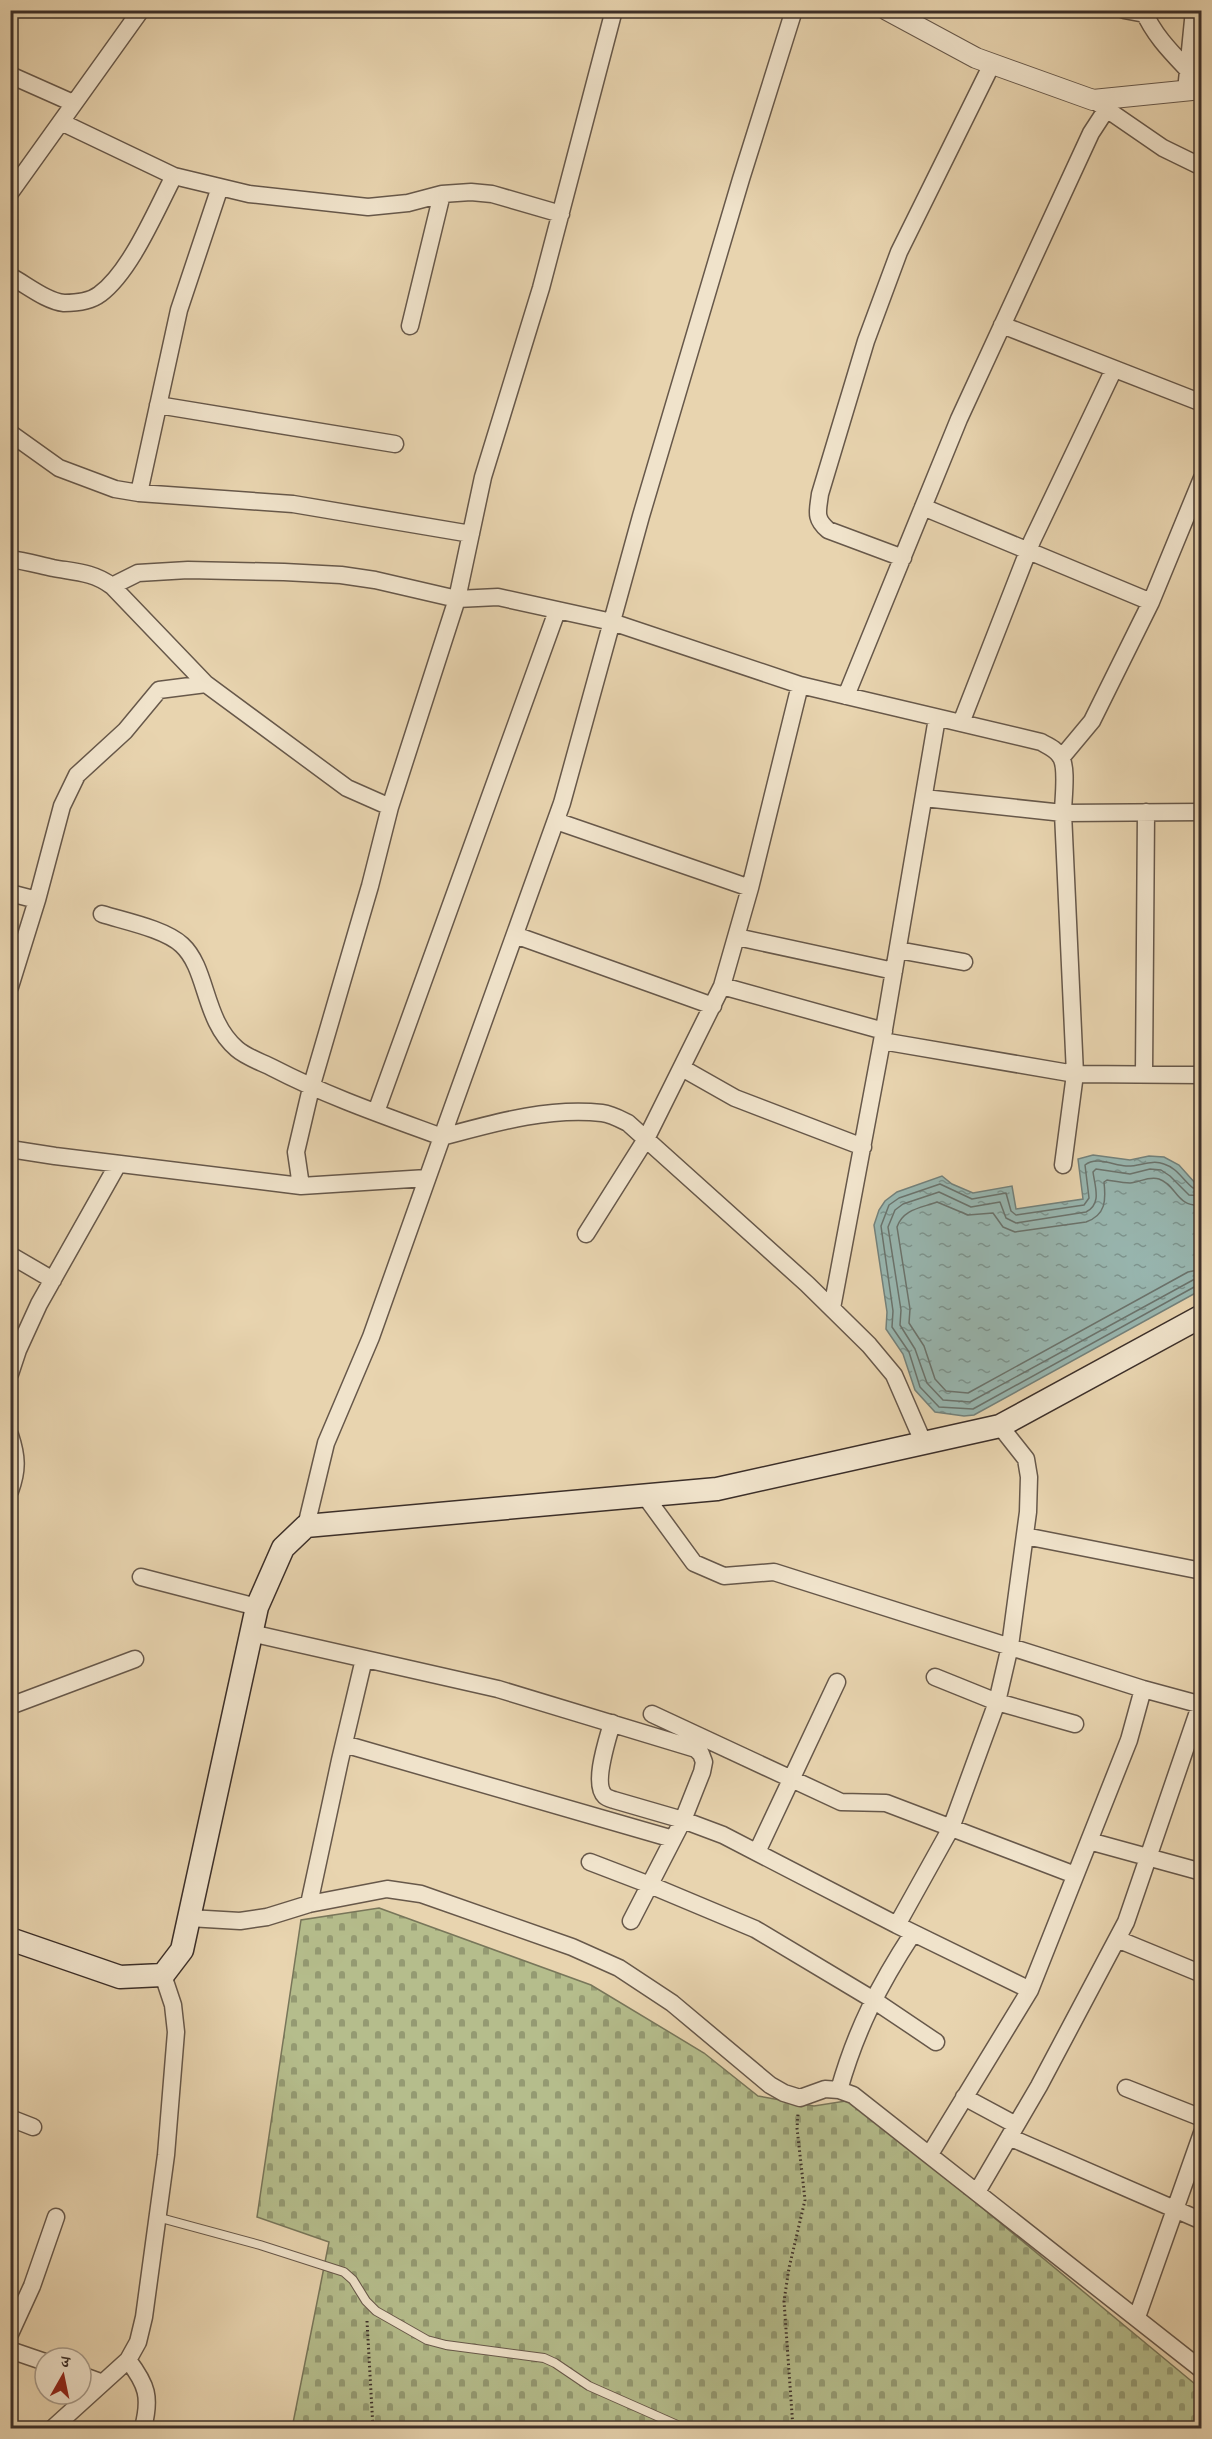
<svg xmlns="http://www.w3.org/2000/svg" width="1212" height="2439" viewBox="0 0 1212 2439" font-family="'IM FELL DW Pica','Noto Serif Devanagari',serif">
<defs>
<pattern id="cemetery-stones" width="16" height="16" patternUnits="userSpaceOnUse" patternTransform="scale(1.5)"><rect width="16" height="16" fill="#b5bd8c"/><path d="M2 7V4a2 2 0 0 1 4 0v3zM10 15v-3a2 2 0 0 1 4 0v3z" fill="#949a72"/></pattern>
<pattern id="water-ripples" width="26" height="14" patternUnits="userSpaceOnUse" patternTransform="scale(1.5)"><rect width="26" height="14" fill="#98b7b1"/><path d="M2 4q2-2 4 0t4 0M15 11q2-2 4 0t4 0" fill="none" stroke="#7d9590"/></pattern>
</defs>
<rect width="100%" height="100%" fill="#e8d4af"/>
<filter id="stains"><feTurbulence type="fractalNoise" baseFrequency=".00333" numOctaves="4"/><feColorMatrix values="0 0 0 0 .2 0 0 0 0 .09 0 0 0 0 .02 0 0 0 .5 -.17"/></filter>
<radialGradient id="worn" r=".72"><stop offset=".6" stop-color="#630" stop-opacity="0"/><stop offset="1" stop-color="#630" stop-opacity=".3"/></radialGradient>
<!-- cemetery -->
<path fill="url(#cemetery-stones)" stroke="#78765a" stroke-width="1.5" d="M 379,1908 L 591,1985 L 704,2053 L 758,2096 L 814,2106 L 852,2100 L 1201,2389 L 1201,2428 L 292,2428 L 329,2242 L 257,2217 L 301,1920 Z"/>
<!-- water -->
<path fill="url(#water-ripples)" stroke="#73817b" stroke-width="1.5" d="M 1093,1155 L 1130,1160 L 1149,1156 L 1164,1157 L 1179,1165 L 1196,1184 L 1201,1181 L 1201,1290 L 974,1415 L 964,1416 L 935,1412 L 915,1390 L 903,1354 L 886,1329 L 887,1312 L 874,1225 L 879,1210 L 885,1201 L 897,1192 L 942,1176 L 952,1184 L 973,1193 L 1012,1186 L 1016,1209 L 1083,1199 L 1078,1159 Z"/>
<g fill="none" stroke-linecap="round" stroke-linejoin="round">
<!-- shore -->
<path stroke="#6a736d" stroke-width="1.5" d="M 1202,1188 L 1193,1188 C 1183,1180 1177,1168 1164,1164 C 1151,1159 1139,1167 1126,1166 C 1113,1165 1096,1156 1085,1165 L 1089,1198 L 1084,1205 L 1016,1215 L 1011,1211 L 1006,1193 L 972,1199 L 940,1184 L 899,1198 L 889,1205 L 881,1226 L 893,1311 L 892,1327 L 909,1352 L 920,1387 L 939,1407 L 973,1409 L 1196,1286 L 1202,1285
M 1202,1196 L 1189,1195 L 1170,1176 L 1161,1170 L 1150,1169 L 1130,1174 L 1096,1169 L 1093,1172 C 1095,1187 1102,1204 1086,1212 L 1016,1223 L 1006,1218 L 1000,1202 L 971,1207 L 939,1192 L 903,1204 L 895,1210 L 888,1227 L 901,1310 L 900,1325 L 915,1349 L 927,1383 L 943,1400 L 970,1402 L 1193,1280 L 1202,1278
M 1202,1205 C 1176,1208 1177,1185 1159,1179 C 1149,1176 1140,1182 1130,1183 C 1122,1183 1114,1181 1107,1180 L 1104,1182 C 1106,1200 1106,1215 1086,1222 L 1015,1232 L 1003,1227 L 993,1213 L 968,1215 L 937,1202 C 921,1208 903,1209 897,1227 L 910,1309 L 909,1323 L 924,1346 L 935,1379 L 946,1391 L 968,1393 L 1188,1272 L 1202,1269"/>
<defs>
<path id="service" d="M 157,2217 L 260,2245 L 344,2272 L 353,2280 L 366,2301 L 376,2311 L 427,2340 L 446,2345 L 544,2358 L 555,2363 L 589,2386 L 684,2428"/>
<path id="minor" d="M 1124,10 L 1145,14
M 1143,10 C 1154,35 1170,51 1188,70
M 10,75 L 73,103
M 1186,91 L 1194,10
M 1099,104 L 1163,148 L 1202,167
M 61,122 L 174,176 L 249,194 L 368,207 L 408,203 L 442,194 L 471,192 L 492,194 L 561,214
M 10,193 L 141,10
M 10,276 C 27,285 46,301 64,303 C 76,303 91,301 100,294 C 131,271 156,210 174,176
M 1002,325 L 1202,403
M 410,326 L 442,194
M 158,405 L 395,444
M 10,433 L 59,468 L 115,489 L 139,493 L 293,504 L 471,534
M 139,493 L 179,310 L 220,187
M 923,507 L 1151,602
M 903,558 L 828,530 C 814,518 818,511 820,494 L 866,341 L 899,252 L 992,64
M 10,559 C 25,561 39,565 53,568 C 75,572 93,572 112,586 L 206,684 L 347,788 L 390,807 L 457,599 L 498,597 L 612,622 L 800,685 L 1041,742 C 1048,746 1056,749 1060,756 C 1068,766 1063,799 1063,813 L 1075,1074 L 1063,1165
M 112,586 L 138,573 L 188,570 L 284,572 L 341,575 L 375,580 L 457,599 L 483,477 L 541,288 L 614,10
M 846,696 L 959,419 L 1091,133 L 1106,110
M 961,723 L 1032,541 L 1114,369
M 1062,757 L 1092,721 L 1151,602 L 1202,478
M 924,798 L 1063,813 L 1202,812
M 556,821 L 750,888
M 10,893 L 37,900 L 62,806 L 77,775 L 125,731 L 159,690 L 206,684
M 102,914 C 124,921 165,929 182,945 C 208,969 203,1020 237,1049 C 246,1057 261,1062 273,1068 C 327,1096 385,1116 442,1137 L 562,803 L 641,516 L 741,179 L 794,10
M 515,935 L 713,1006
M 737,937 L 894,971
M 898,950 L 964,962
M 722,986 L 884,1031
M 10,987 L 37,900
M 882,1041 L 1075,1074 L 1202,1075
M 682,1068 L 735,1098 L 863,1147
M 1144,1074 L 1146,812
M 376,1112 L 557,611
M 10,1149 L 55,1156 L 301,1186 L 427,1178
M 301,1186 L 296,1152 L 311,1088 L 370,886 L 390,807
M 586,1234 L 646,1139 L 722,986 L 750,888 L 800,685
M 10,1255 L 53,1280
M 832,1308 L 882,1041 L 937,718
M 10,1374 L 18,1350 L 39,1304 L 118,1164
M 10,1435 C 17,1456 18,1470 10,1491
M 645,1496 L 694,1563 L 724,1576 L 774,1572 L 1143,1689 L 1202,1705
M 306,1526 L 326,1443 L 371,1337 L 442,1137 C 494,1123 548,1107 602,1113 C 611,1114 620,1119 628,1123 L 807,1284 L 869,1345 L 894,1375 L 924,1444
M 1025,1536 L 1202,1571
M 141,1577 L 257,1607
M 251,1633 L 498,1689 L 696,1749 L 701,1754 L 704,1762 L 702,1772 L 683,1820 L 631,1921
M 935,1677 L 997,1702 L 1075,1724
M 10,1706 L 135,1659
M 652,1714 L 841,1802 L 886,1803 L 1075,1875
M 612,1723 C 608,1738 592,1784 605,1796 C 607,1798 611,1799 614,1800 L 683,1820 L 723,1835 L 897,1925 L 1030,1990
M 344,1744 L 673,1839
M 1089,1841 L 1202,1872
M 757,1852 L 837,1682
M 590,1862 L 650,1885 L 755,1929 L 872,1999 L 936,2042
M 309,1904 L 340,1760 L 364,1659
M 189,1918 L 240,1921 L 267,1917 L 309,1904 L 387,1889 L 421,1894 L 572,1947 L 619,1968 L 672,2003 L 770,2085 L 784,2093 L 800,2098 L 825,2089 L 839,2090 L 853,2095 L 1202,2370
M 897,1925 L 951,1828 L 997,1702 L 1010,1646 L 1028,1512 L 1029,1477 L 1026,1459 L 1000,1426
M 1117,1939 L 1202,1974
M 1126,2088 L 1202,2118
M 839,2090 C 856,2030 879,1985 913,1933
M 964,2097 L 1016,2125
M 10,2118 L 33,2127
M 1009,2137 L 1202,2221
M 930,2154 L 1030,1990 L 1129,1740 L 1143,1689
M 977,2192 L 1039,2086 L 1126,1922 L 1202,1700
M 1137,2317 L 1202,2133
M 10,2334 L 32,2286 L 56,2217
M 10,2350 L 45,2362
M 128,2360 C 147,2385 151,2397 143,2428
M 81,2375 L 103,2383
M 53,2428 L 128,2360 L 138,2342 L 144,2317 L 166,2155 L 176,2032 L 173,2005 L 163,1975"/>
<path id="tertiary" d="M 887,10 L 976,58 L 1093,100 L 1202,89"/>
<path id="secondary" d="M 10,1939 L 120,1977 L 163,1975 L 182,1950 L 257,1607 L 283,1548 L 306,1526 L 717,1489 L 1000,1426 L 1202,1316"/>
</defs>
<!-- service casing -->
<use href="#service" stroke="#67584a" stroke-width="10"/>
<!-- minor casing -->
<use href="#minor" stroke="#67584a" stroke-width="19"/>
<!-- tertiary casing -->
<use href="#tertiary" stroke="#67584a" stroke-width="22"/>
<!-- secondary casing -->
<use href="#secondary" stroke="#3c2f29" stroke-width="25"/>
<!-- path -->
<path stroke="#3c2f29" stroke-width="3" stroke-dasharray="1.5 3" stroke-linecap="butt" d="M 367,2321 L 373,2428
M 793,2428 L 784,2301 L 789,2268 L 805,2200 L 797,2128 L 798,2114"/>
<!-- service -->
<use href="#service" stroke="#f0e3cb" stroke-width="8"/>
<!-- minor -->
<use href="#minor" stroke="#f0e3cb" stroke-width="16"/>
<!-- tertiary -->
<use href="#tertiary" stroke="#f0e3cb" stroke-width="20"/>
<!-- secondary -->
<use href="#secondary" stroke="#f0e3cb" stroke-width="22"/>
</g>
<!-- margin -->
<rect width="1212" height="2439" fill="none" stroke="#e8d4af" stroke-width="36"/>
<rect x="12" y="12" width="1188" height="2415" fill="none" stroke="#3c2f29" stroke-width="3"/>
<rect x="18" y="18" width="1176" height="2403" fill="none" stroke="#3c2f29" stroke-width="1.5"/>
<!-- north arrow -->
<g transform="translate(63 2376) rotate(9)"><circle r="28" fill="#f0e3cb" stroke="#a89b8a" stroke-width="1.5"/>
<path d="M0-4.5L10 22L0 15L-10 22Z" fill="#8f2418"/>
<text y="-9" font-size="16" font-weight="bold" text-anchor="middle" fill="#3c2f29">उ</text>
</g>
<rect width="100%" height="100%" filter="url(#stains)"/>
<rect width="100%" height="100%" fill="url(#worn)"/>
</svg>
